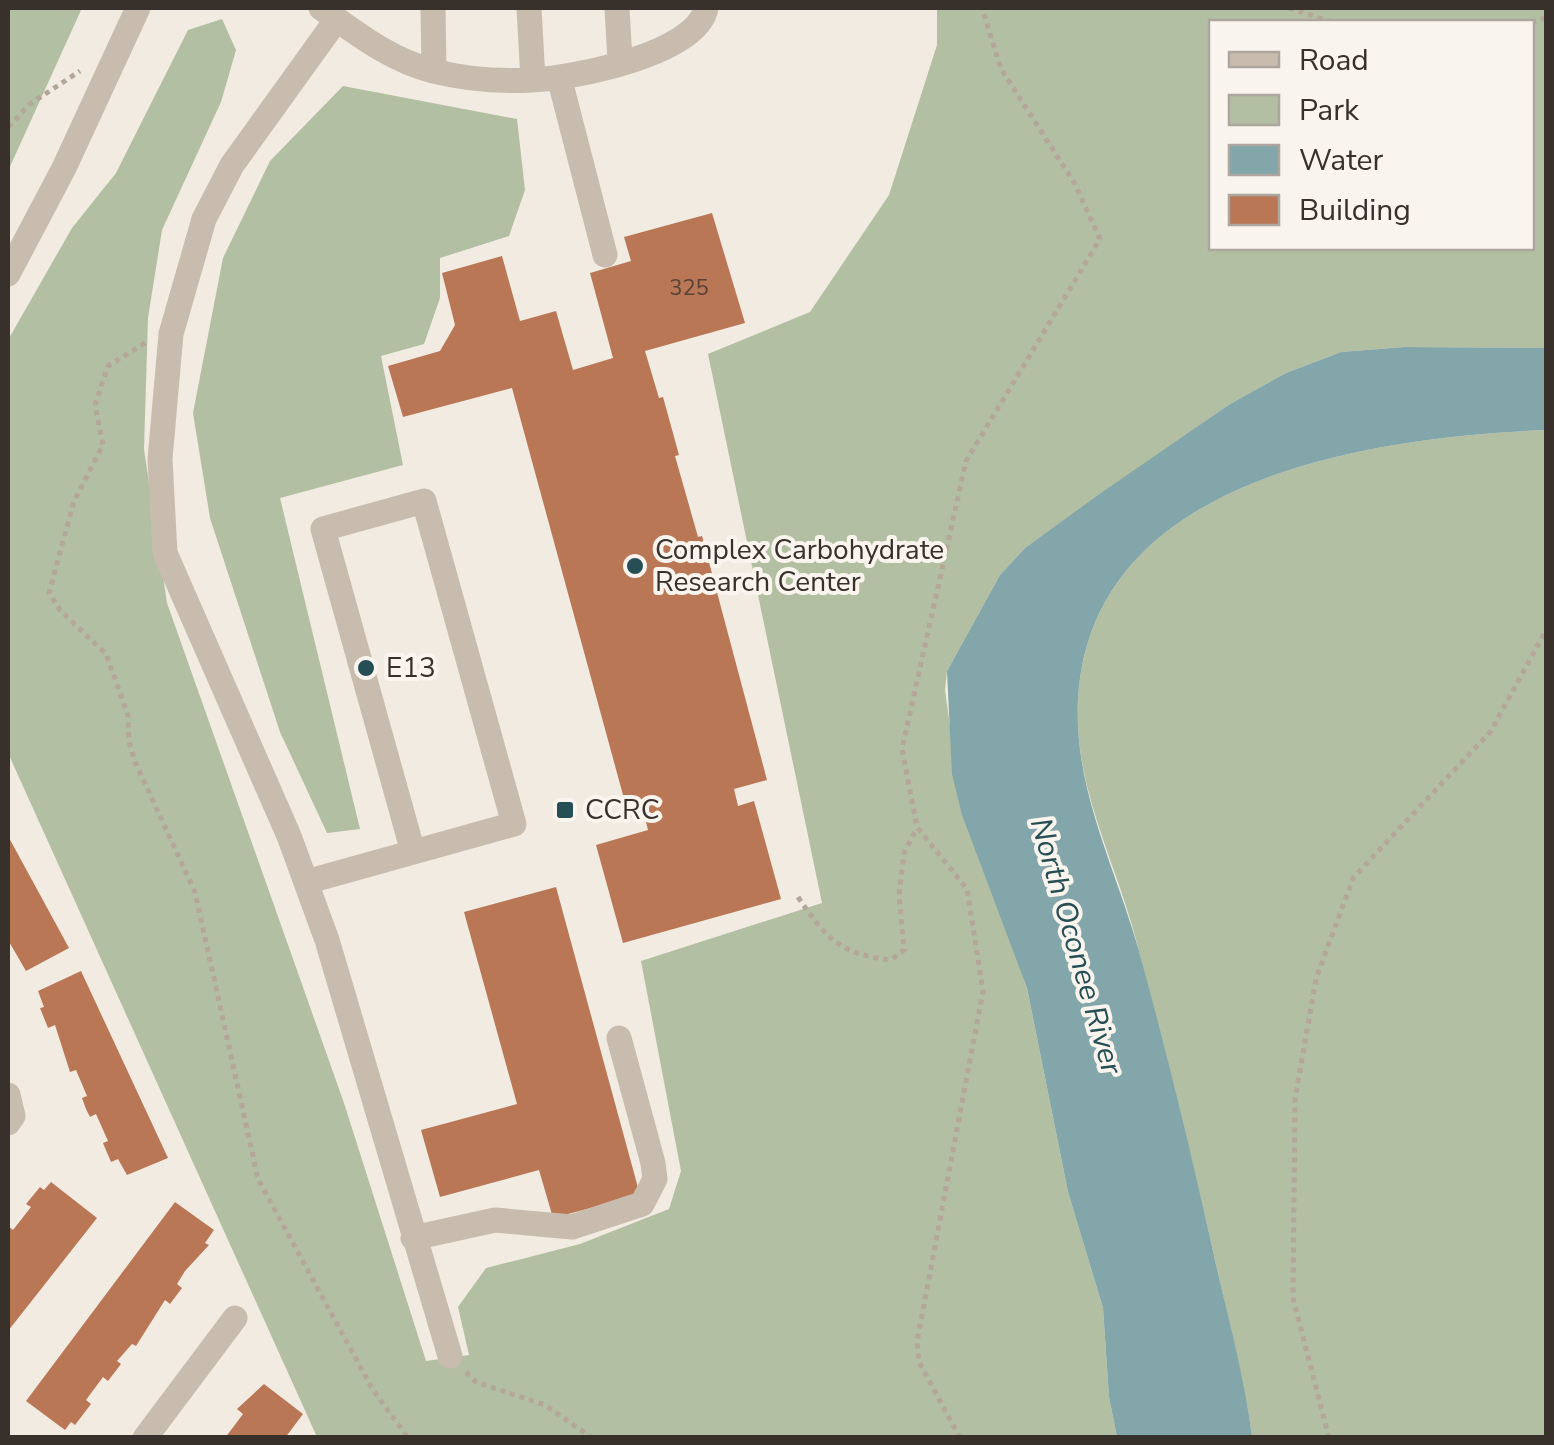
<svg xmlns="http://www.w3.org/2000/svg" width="1554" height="1445" viewBox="0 0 1554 1445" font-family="'Nunito Sans',sans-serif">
<rect width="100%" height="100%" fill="#f1ebe1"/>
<!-- green -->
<path fill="#b3bfa2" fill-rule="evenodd" d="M 8,8 L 82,8 L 8,171 Z
M 937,8 L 1546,8 L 1546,348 L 1404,347 L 1341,352 L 1286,373 L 1230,404 L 1025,548 L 1000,575 L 947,671 L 945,690 L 952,741 L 982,860 L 1027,988 L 1068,1192 L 1103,1308 L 1109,1397 L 1117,1437 L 317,1437 L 8,753 L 8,340 L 72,228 L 116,173 L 188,30 L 222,19 L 236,50 L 221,102 L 162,230 L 148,318 L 144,449 L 167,603 L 344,1103 L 426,1361 L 469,1355 L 458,1307 L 486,1268 L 580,1244 L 669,1209 L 681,1171 L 641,961 L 822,903 L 708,354 L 810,312 L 889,195 L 937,45 ZM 1212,22 L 1532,22 L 1532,248 L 1212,248 Z
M 343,86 L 517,119 L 525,190 L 509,236 L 440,258 L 440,298 L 424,344 L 381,356 L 403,465 L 280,498 L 360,829 L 327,833 L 280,732 L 210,518 L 193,413 L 223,258 L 270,161 Z
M 1546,430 L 1546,1437 L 1252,1438 C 1246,1385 1231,1333 1220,1282 C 1194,1166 1165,1051 1135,936 C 1116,865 1081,799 1078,725 C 1069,481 1361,438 1546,430 Z"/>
<!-- water -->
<path fill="#83a6ab" d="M 1404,347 L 1546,348 L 1546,430 C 1361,438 1069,481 1078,725 C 1081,803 1118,876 1139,951 C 1167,1053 1192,1156 1215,1260 C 1228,1318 1245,1378 1252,1437 L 1117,1437 L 1109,1397 L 1103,1308 L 1068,1192 L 1027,988 L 962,815 L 952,774 L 947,671 L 1000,575 L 1025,548 L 1101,493 L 1230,404 L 1286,373 L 1341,352 Z"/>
<!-- building -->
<path fill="#ba7756" d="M 712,213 L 745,323 L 645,351 L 659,398 L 663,397 L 679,455 L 675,456 L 698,537 L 702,536 L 767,780 L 734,789 L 738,806 L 754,801 L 781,899 L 623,943 L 596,845 L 648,830 L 644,814 L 629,817 L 512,388 L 403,417 L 388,366 L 440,351 L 455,325 L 442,273 L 502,256 L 520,321 L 556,311 L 573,370 L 613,358 L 590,273 L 631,261 L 624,237 Z
M 8,836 L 69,948 L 26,971 L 8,940 Z
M 556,887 L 640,1195 L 553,1218 L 539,1170 L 440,1197 L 421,1130 L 517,1104 L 464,912 Z
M 81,971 L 168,1158 L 127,1175 L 118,1159 L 111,1162 L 103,1143 L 108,1141 L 96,1114 L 90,1117 L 86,1109 L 82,1098 L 87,1096 L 76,1070 L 70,1072 L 55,1025 L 48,1028 L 40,1008 L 44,1007 L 38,991 Z
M 51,1182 L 97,1218 L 8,1331 L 8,1226 L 13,1230 L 31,1207 L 26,1204 L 40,1187 L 44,1190 Z
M 175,1202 L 214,1230 L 205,1243 L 209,1245 L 185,1271 L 177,1284 L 182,1288 L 170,1304 L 165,1300 L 136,1346 L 132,1344 L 117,1361 L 121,1364 L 108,1381 L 103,1377 L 86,1400 L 91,1404 L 75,1425 L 71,1422 L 65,1430 L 26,1401 Z
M 264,1384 L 303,1414 L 285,1438 L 225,1438 L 243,1414 L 237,1409 Z"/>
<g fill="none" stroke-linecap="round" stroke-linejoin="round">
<!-- path -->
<path stroke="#b4a698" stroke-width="5" stroke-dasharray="5 5" stroke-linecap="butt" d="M 1289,8 L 1332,22
M 1531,22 L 1546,18
M 8,127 L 30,104 L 80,71
M 145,343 L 108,366 L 95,405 L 103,445 L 74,501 L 49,593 L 60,610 L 106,654 L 128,715 L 129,742 L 136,764 L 195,892 L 258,1179 L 373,1390 L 408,1438
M 798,897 C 826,938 839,954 891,960 L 904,950 L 899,895 L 904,853 L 917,828
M 466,1372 L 476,1382 L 545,1405 L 592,1438
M 960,1438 L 919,1362 L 917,1342 L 983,991 L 967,889 L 917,827 L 902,749 L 966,461 L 1100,239 L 1075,184 L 1001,69 L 982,8
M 1329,1438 L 1293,1298 L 1295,1099 L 1316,979 L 1353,878 L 1491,731 L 1546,630"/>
<!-- minor -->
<path stroke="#c8bcae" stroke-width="25" d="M 321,8 C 356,33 390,60 433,71 C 465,79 499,82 532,80 C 574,78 697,54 706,8
M 433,8 L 434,71
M 529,8 L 533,80
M 617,8 L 620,61
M 337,19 L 232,165 L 204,219 L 171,334 L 160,459 L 165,553 L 289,836 L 327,940 L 450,1356
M 559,77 L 605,255
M 8,274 L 64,168 L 138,8
M 306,882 L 514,824 L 424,501 L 323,529 L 413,852
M 8,1095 L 13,1116 L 8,1123
M 413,1238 L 495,1220 L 572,1227 L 642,1204 L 655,1179 L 653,1163 L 619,1038
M 145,1438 L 235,1318"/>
</g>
<!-- markers -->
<g fill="#254e55" stroke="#f9f4ed" stroke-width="4">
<circle cx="635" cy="566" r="10"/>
<circle cx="366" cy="668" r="10"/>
<rect x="555" y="800" width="20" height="20" rx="5"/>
</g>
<g text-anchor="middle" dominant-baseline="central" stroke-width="8" stroke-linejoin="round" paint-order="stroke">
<!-- number labels -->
<g font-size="22" fill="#584236">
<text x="689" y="288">325</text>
</g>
<!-- poi labels -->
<g font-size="28" fill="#38302b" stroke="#f9f4ed" text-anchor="start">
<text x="655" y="550">Complex Carbohydrate<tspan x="655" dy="32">Research Center</tspan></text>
<text x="386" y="668">E13</text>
<text x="585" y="810">CCRC</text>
</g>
<!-- water labels -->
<g font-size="30" font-style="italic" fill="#254e55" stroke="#f9f4ed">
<text transform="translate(1076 946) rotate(74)">North Oconee River</text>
</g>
</g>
<!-- border -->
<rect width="1554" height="1445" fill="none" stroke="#38302b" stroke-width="20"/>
<!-- legend -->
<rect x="1209" y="20" width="325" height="230" fill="#f9f4ed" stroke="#aca69f" stroke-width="2.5"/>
<rect x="1229" y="52" width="50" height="15" fill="#c8bcae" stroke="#aca69f" stroke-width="2.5"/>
<text x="1299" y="70" font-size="30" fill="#38302b">Road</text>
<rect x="1229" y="95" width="50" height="30" fill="#b3bfa2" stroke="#aca69f" stroke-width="2.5"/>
<text x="1299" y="120" font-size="30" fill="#38302b">Park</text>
<rect x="1229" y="145" width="50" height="30" fill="#83a6ab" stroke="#aca69f" stroke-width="2.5"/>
<text x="1299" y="170" font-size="30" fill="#38302b">Water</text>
<rect x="1229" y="195" width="50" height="30" fill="#ba7756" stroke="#aca69f" stroke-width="2.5"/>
<text x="1299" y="220" font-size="30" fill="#38302b">Building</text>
</svg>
